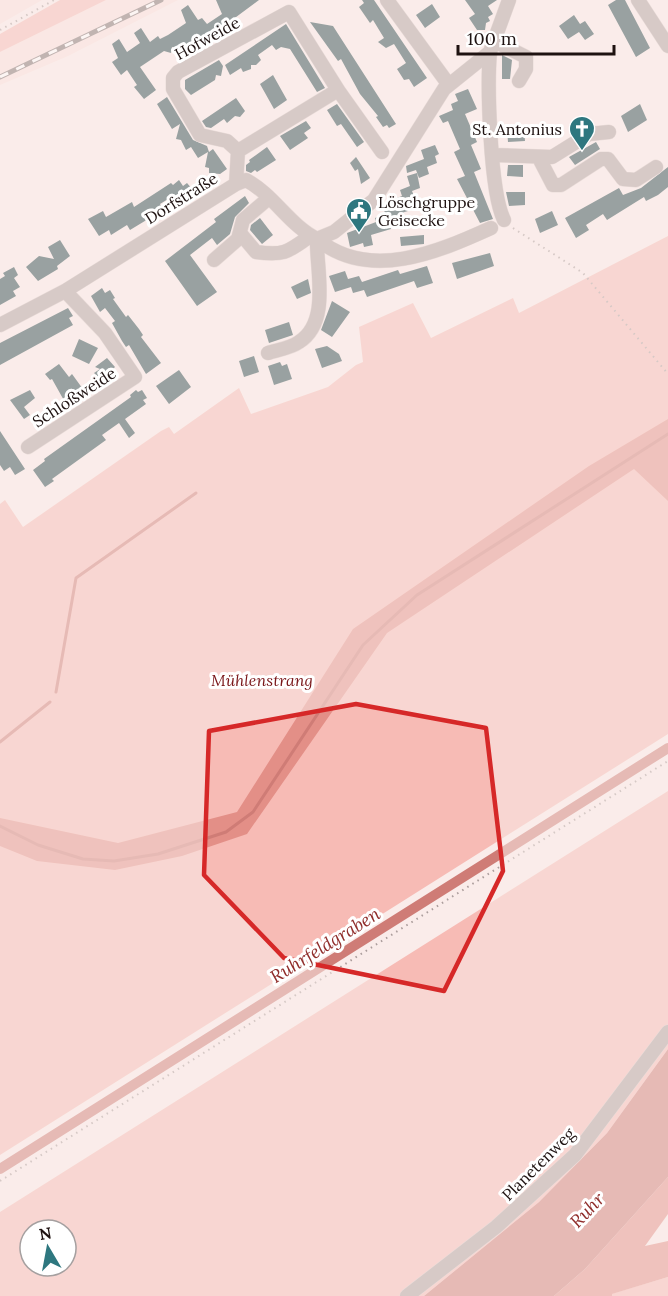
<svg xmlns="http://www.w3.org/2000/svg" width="668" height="1296" viewBox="0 0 668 1296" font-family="Lora,serif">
<rect width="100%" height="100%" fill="#faecea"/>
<!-- built -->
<path fill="#fbe0dd" d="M 0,0 L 42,0 L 0,24 Z
M 106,0 L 178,0 L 68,56 L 0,85 L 0,52 Z"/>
<!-- green -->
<path fill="#f7bbb5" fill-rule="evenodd" d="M 60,0 L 106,0 L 0,52 L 0,34 Z
M 668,236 L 668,734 L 0,1155 L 0,504 L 5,500 L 23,527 L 161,431 L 169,427 L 174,434 L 239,388 L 251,414 L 328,387 L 356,365 L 363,362 L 359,327 L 413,303 L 431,338 L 513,298 L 519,313 Z
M 668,791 L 668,1049 L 607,1133 L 539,1202 L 424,1296 L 0,1296 L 0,1212 ZM 30,1230 L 66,1230 L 66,1266 L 30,1266 Z
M 668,1277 L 668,1296 L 612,1296 L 611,1294 Z"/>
<!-- forest -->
<path fill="#e38f87" d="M 668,419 L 668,501 L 634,469 L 387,633 L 247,834 L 182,856 L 115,870 L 37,861 L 0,846 L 0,818 L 118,843 L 237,812 L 353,629 L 589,466 Z
M 668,1177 L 668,1214 L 645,1246 L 668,1241 L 668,1277 L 612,1294 L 612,1296 L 554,1296 L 585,1269 Z"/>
<!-- water -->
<path fill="#cf7c76" d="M 668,1049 L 668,1177 L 585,1269 L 554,1296 L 424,1296 L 539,1202 L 607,1133 Z"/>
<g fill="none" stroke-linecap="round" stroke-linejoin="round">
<!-- stream -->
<path stroke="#cf7c76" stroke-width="3" d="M 56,692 L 76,578 L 196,493
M 0,742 L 50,702
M 0,826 L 38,845 L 83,859 L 114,861 L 158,854 L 226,832 L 253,812 L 363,645 L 417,595 L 668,434"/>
<!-- canal -->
<path stroke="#cf7c76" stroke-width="10" d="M 0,1169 L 668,748"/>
</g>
<!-- building -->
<path fill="#24464a" d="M 216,0 L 259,0 L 228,23 L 189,45 L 181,44 L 180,49 L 172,47 L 171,53 L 164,51 L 140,67 L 156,90 L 144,99 L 134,87 L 137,85 L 127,70 L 121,75 L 112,62 L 118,58 L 112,44 L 119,39 L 127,52 L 140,43 L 134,33 L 141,28 L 150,42 L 158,36 L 160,39 L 168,35 L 186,23 L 181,10 L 188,5 L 198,20 L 202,18 L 207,24 L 222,14 Z
M 362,0 L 374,0 L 427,78 L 414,87 L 409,79 L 404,80 L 397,69 L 406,63 L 394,44 L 386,48 L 378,42 L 384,38 L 373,20 L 370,23 L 359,7 L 364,3 Z
M 465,0 L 497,0 L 488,6 L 493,14 L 488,17 L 490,21 L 486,23 L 485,30 L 477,30 L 469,18 L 475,14 Z
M 616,0 L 625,0 L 650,48 L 636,57 L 608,5 Z
M 432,4 L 440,17 L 425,28 L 416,15 Z
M 574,15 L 580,24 L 585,21 L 594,34 L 585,40 L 579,32 L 568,39 L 559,26 Z
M 310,22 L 333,26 L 396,124 L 389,128 L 387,125 L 383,127 L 376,117 L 378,116 L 360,94 L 341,59 L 338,61 Z
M 286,24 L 325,88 L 317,92 L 290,49 L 281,47 L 276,50 L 272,45 L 258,55 L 261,60 L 256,65 L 251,65 L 251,69 L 243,72 L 241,68 L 230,75 L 225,65 Z
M 502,55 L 512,60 L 510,79 L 502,79 Z
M 219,60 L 223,66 L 221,76 L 216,75 L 215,80 L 191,95 L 185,89 L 185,80 Z
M 273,75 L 287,100 L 274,109 L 260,84 Z
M 468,89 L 477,109 L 465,114 L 477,142 L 471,145 L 481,169 L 474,172 L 493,219 L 480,223 L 457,179 L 465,176 L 454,152 L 460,149 L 448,121 L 443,123 L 439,116 L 453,110 L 451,104 L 458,101 L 455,94 Z
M 167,97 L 193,140 L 207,146 L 209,152 L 213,149 L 227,169 L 220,174 L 209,173 L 209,168 L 205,167 L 208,152 L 198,158 L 191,147 L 186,150 L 181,140 L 176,139 L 180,124 L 172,129 L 157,104 Z
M 236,98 L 245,111 L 240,117 L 235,116 L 227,123 L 224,119 L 211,128 L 206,127 L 202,121 Z
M 337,104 L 364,142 L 357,147 L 341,124 L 337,126 L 327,110 Z
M 640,104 L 647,120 L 628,132 L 621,116 Z
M 306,121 L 311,128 L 304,133 L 308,138 L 290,150 L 280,136 Z
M 524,128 L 525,141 L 508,142 L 507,129 Z
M 596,142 L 600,149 L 575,165 L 569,157 Z
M 435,145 L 439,154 L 435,156 L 437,163 L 427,167 L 429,174 L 419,178 L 416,170 L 407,173 L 406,166 L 424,159 L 421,150 Z
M 267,147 L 276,160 L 257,172 L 255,170 L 251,173 L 246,171 L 246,165 L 250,162 L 249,160 Z
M 356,157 L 370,178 L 361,184 L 358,169 L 355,171 L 350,163 Z
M 508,165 L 523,165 L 523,177 L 507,176 Z
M 668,167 L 668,187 L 658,195 L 646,201 L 644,197 L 607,220 L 603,214 L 586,225 L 589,230 L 576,238 L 565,218 L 619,188 L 623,195 L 641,188 Z
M 417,173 L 420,188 L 412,191 L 416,201 L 406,204 L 408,211 L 398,214 L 399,220 L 389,224 L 391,229 L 371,235 L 373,245 L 364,247 L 363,243 L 350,247 L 347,233 L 376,222 L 375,218 L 385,214 L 384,209 L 394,205 L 392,200 L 402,196 L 400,190 L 410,186 L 407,176 Z
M 179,180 L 183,186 L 187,183 L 193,190 L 177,201 L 173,196 L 160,204 L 163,210 L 130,230 L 127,225 L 111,235 L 109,230 L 99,236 L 88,219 L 103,211 L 106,217 L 132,202 L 134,207 L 171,183 L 173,185 Z
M 506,192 L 525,192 L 525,205 L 509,206 Z
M 245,196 L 249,203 L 235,217 L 230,234 L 217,245 L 212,238 L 190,255 L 217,292 L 197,306 L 165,261 L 216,222 L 214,219 Z
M 552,211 L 558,225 L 540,233 L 535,219 Z
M 260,218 L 273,235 L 262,244 L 250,230 L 251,225 Z
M 424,235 L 424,244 L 401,246 L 400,237 Z
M 60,240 L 70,256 L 57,266 L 58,269 L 38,281 L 26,267 L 39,256 L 54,259 L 48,247 Z
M 490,253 L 494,266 L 457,279 L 452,263 Z
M 427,266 L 433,283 L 417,288 L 414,281 L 367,297 L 364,290 L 353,293 L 351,287 L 335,292 L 329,276 L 345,271 L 348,279 L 359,276 L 362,282 L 398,270 L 400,274 Z
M 14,267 L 18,275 L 14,278 L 20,287 L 13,291 L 16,296 L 0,305 L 0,279 L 5,276 L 3,273 Z
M 308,279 L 311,293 L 297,299 L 291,287 Z
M 102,288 L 105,293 L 110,290 L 115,298 L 113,299 L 126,317 L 128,315 L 139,329 L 143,335 L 141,337 L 161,363 L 146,374 L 129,345 L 126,347 L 122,341 L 112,323 L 115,321 L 105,308 L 100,312 L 91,296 Z
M 332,301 L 350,312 L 332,337 L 321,330 Z
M 68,308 L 73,316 L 69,318 L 73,325 L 0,365 L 0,343 Z
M 289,322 L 293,335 L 269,343 L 265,330 Z
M 79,339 L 98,348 L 89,364 L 72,356 Z
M 327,346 L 339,354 L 342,361 L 322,368 L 315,349 Z
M 254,356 L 259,372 L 244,377 L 239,361 Z
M 107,358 L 115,367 L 113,369 L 117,376 L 106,384 L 94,373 L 100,369 L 95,367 Z
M 280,362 L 282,366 L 287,364 L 292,379 L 274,385 L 268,366 Z
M 59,364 L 69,377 L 72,374 L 88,396 L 72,407 L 69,402 L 66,404 L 52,379 L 50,380 L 45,374 Z
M 179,370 L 191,387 L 169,404 L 156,386 Z
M 30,390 L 35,398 L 24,407 L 30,415 L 24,419 L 10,400 Z
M 136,390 L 138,392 L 142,390 L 147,398 L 143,400 L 146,404 L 125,419 L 135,433 L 129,438 L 119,423 L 102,435 L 106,440 L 52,479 L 54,481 L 45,487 L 33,470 L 45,461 L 44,459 L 131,397 L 130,395 Z
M 0,431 L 25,469 L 15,475 L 10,467 L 4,471 L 0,465 Z"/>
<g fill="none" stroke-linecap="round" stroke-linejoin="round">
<defs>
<path id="minor" d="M 387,0 L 449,85
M 638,0 L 668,46
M 494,41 L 526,57 L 526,69 L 519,81
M 490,52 C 487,85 490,192 504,220
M 338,90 L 382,152
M 493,155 L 552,157 L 589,134 L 609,132
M 539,158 L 553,185 L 561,185 L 601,159 L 608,159 L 623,179 L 636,180 L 656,167
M 236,184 L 238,151 L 338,90 L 289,12 L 178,72 L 173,78 L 173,89 L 200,135 L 227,141 L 238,151
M 240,233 L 256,252 C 284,256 288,252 310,236
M 317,239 C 369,282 438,252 491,228
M 214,260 L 238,239 L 243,220 L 269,198
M 0,325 L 65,291 L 236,184 L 246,180 C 274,195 289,225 317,239 L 334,232 L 374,200 L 444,89 L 490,52 L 509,0
M 268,353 C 277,350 291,348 299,342 C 331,322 316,269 317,239
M 28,447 L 135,377 L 105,333 L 65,291
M 407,1296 L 496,1227 L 575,1155 L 668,1032"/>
</defs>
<!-- minor casing -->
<use href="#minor" stroke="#d7c9c7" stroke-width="15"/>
<!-- path -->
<path stroke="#ab9d9c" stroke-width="2" stroke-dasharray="1.5 4.5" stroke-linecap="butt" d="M 0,30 L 54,0
M 513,228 L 583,273 L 668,374
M 0,1181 L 668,761"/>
<!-- minor -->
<use href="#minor" stroke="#ae9f9e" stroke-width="14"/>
<defs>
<path id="rail" d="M 0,77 L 161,0"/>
</defs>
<!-- rail casing -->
<use href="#rail" stroke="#7c6f6e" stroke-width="5"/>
<!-- rail -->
<use href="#rail" stroke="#fff" stroke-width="3" stroke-dasharray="9" stroke-linecap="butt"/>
</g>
<!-- marked area -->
<path d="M0 0H668V1296H0ZM 356,704 L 486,728 L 503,871 L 444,991 L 284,958 L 204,875 L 209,731 Z" fill="#faecea" fill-opacity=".55" fill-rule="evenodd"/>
<path fill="none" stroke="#d62828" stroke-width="4.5" stroke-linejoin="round" d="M 356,704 L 486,728 L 503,871 L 444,991 L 284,958 L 204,875 L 209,731 Z"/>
<!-- icons -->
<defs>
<symbol id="church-pin" viewBox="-11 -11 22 30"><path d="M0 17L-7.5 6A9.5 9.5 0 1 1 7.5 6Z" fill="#2e777f" stroke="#fff"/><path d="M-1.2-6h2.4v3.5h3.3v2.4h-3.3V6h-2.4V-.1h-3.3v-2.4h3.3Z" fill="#fff"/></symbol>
<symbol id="civic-pin" viewBox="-11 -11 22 30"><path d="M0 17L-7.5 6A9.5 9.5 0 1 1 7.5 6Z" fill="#2e777f" stroke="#fff"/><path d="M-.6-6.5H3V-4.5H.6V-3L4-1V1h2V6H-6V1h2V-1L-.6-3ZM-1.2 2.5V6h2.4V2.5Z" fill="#fff"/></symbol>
</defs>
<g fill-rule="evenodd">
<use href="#church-pin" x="567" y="114" width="30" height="40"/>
<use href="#civic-pin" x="344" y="196" width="30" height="40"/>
</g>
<g text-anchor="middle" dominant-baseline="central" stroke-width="6" stroke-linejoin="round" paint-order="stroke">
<!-- street labels -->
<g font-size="16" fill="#1e1211" stroke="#fff">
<text transform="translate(207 38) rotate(-29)">Hofweide</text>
<text transform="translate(181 198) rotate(-32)">Dorfstraße</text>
<text transform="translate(74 397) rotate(-33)">Schloßweide</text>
<text transform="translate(538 1164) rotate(-45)">Planetenweg</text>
</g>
<!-- poi labels -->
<g font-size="16" fill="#1e1211" stroke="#fff" text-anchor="end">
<text x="562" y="129">St. Antonius</text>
<text x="378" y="202" text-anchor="start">Löschgruppe<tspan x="378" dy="18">Geisecke</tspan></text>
</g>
<!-- park labels -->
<g font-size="16" font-style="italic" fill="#791518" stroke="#fff">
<text x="262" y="680">Mühlenstrang</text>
</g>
<!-- water labels -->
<g font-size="18" font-style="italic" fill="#902d2b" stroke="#fff">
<text transform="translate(325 945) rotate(-32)">Ruhrfeldgraben</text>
<text transform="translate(587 1210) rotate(-46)">Ruhr</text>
</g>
</g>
<!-- north arrow -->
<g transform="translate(48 1248) rotate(350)"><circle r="28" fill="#ffffff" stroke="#a5a0a0" stroke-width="1.5"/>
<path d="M0-4.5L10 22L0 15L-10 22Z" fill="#2e777f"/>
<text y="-9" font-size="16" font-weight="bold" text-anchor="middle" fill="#1e1211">N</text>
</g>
<!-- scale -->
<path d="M458 45v9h156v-9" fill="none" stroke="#1e1211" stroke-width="3"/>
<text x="467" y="45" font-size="18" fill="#1e1211" stroke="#ffffff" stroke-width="4.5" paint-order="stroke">100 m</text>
</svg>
